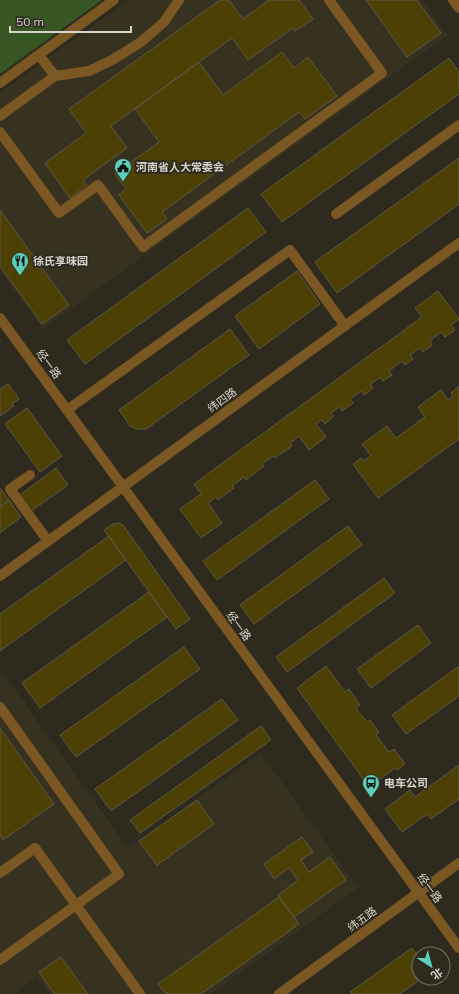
<svg xmlns="http://www.w3.org/2000/svg" width="459" height="994" viewBox="0 0 459 994" font-family="Mulish,'Noto Sans SC',sans-serif">
<rect width="100%" height="100%" fill="#2e2b1e"/>
<!-- built -->
<path fill="#37321f" d="M 128,0 L 422,0 L 447,35 L 43,329 L 0,271 L 0,93 Z
M 0,669 L 128,848 L 261,753 L 358,888 L 210,994 L 49,994 L 37,977 L 14,994 L 0,994 Z"/>
<!-- green -->
<path fill="#375623" d="M 0,0 L 102,0 L 0,74 Z"/>
<!-- building -->
<path fill="#4d4005" stroke="#5c584a" d="M 220,0 L 229,0 L 243,19 L 269,0 L 299,0 L 313,19 L 295,31 L 293,28 L 248,60 L 232,38 L 111,126 L 127,148 L 83,180 L 87,185 L 70,198 L 45,163 L 86,133 L 69,109 Z
M 366,0 L 417,0 L 441,33 L 407,57 Z
M 282,52 L 294,68 L 308,57 L 337,96 L 305,119 L 299,112 L 162,212 L 167,219 L 147,233 L 119,195 L 126,189 L 115,174 L 159,142 L 135,109 L 199,62 L 223,95 Z
M 449,58 L 459,72 L 459,94 L 282,222 L 261,194 Z
M 459,158 L 459,204 L 337,293 L 315,262 Z
M 248,208 L 266,232 L 85,364 L 67,340 Z
M 0,210 L 69,305 L 42,324 L 0,266 Z
M 297,271 L 320,304 L 259,349 L 235,316 Z
M 438,291 L 459,319 L 451,325 L 455,330 L 445,337 L 441,332 L 430,341 L 432,345 L 423,352 L 420,348 L 410,355 L 413,359 L 405,365 L 402,361 L 389,371 L 392,375 L 383,381 L 380,377 L 370,385 L 373,388 L 364,395 L 361,391 L 350,399 L 353,403 L 342,411 L 339,407 L 331,413 L 333,417 L 325,424 L 322,420 L 316,424 L 326,437 L 309,450 L 299,436 L 290,443 L 292,446 L 275,458 L 273,456 L 262,464 L 264,466 L 246,480 L 244,477 L 232,486 L 234,488 L 218,500 L 216,497 L 208,503 L 222,523 L 201,538 L 180,509 L 201,494 L 194,484 L 422,317 L 415,308 Z
M 230,329 L 249,355 L 146,429 L 136,429 L 130,426 L 119,410 Z
M 8,384 L 19,399 L 12,404 L 14,406 L 0,416 L 0,389 Z
M 459,386 L 459,439 L 378,498 L 353,464 L 361,458 L 364,461 L 371,456 L 362,444 L 387,426 L 396,438 L 425,417 L 418,407 L 441,390 L 448,400 L 453,396 L 451,393 Z
M 27,408 L 62,456 L 40,472 L 5,424 Z
M 56,468 L 68,485 L 31,511 L 20,495 Z
M 315,480 L 329,499 L 217,580 L 203,561 Z
M 0,488 L 9,500 L 0,507 Z
M 9,500 L 21,517 L 0,533 L 0,507 Z
M 119,523 L 123,525 L 190,619 L 176,629 L 104,530 L 113,524 Z
M 348,526 L 362,545 L 254,624 L 240,605 Z
M 109,536 L 126,560 L 0,651 L 0,614 Z
M 384,578 L 395,593 L 287,672 L 276,657 Z
M 149,592 L 167,617 L 40,708 L 22,683 Z
M 418,625 L 431,643 L 371,688 L 357,669 Z
M 184,647 L 200,669 L 76,757 L 60,735 Z
M 326,666 L 345,692 L 349,689 L 360,705 L 356,708 L 367,722 L 370,720 L 379,732 L 376,735 L 389,752 L 394,749 L 405,764 L 397,770 L 395,768 L 369,787 L 297,688 Z
M 459,666 L 459,696 L 406,734 L 392,715 Z
M 222,699 L 238,720 L 111,811 L 95,789 Z
M 261,726 L 271,740 L 140,833 L 130,820 Z
M 0,728 L 54,804 L 3,840 L 0,835 Z
M 459,765 L 459,799 L 431,819 L 427,814 L 402,832 L 385,809 L 410,790 L 415,797 Z
M 197,800 L 214,824 L 157,865 L 139,841 Z
M 302,837 L 313,852 L 301,860 L 309,872 L 330,857 L 346,880 L 294,917 L 278,895 L 298,880 L 289,868 L 274,879 L 264,864 Z
M 279,897 L 299,924 L 201,994 L 166,994 L 158,984 Z
M 412,948 L 419,957 L 419,978 L 422,978 L 400,994 L 352,994 L 350,992 Z
M 61,957 L 88,994 L 54,994 L 39,972 Z"/>
<g fill="none" stroke-linecap="round" stroke-linejoin="round">
<!-- minor -->
<path stroke="#7b5723" stroke-width="10" d="M 453,0 L 459,8
M 55,76 L 89,71 L 112,60 L 141,42 L 164,22 L 179,0
M 0,83 L 114,0
M 0,116 L 55,76 L 39,55
M 0,132 L 59,213 L 98,185 L 143,247 L 382,73 L 329,0
M 336,214 L 459,125
M 0,318 L 459,948
M 67,410 L 290,250 L 345,326
M 30,475 L 10,489 L 48,541
M 0,576 L 459,243
M 0,707 L 119,874 L 0,960
M 0,873 L 35,848 L 140,994
M 279,994 L 459,863"/>
</g>
<!-- icons -->
<defs>
<symbol id="civic-pin" viewBox="-11 -11 22 30"><path d="M0 17L-7.5 6A9.5 9.5 0 1 1 7.5 6Z" fill="#5cceba" stroke="#2e2b1e"/><path d="M-.6-6.5H3V-4.5H.6V-3L4-1V1h2V6H-6V1h2V-1L-.6-3ZM-1.2 2.5V6h2.4V2.5Z" fill="#111"/></symbol>
<symbol id="restaurant-pin" viewBox="-11 -11 22 30"><path d="M0 17L-7.5 6A9.5 9.5 0 1 1 7.5 6Z" fill="#5cceba" stroke="#2e2b1e"/><path d="M-5-6h1v4h1v-4h1v4h1v-4h1v5L-1.5 .5V6h-2V.5L-5-1ZM5-6V6H3V1.5H1.5Q1.5-4 5-6Z" fill="#111"/></symbol>
<symbol id="bus-pin" viewBox="-11 -11 22 30"><path d="M0 17L-7.5 6A9.5 9.5 0 1 1 7.5 6Z" fill="#5cceba" stroke="#2e2b1e"/><path d="M-5-6H5V4H4V6H2V4H-2V6H-4V4H-5ZM-3.5-4V0h7V-4ZM-3.5 1.2v1.5H-2V1.2ZM2 1.2v1.5H3.5V1.2Z" fill="#111"/></symbol>
</defs>
<g fill-rule="evenodd">
<use href="#civic-pin" x="113" y="157" width="20" height="27"/>
<use href="#restaurant-pin" x="10" y="251" width="20" height="27"/>
<use href="#bus-pin" x="361" y="773" width="20" height="27"/>
</g>
<g text-anchor="middle" dominant-baseline="central" stroke-width="4" stroke-linejoin="round" paint-order="stroke">
<!-- poi labels -->
<g font-size="11" font-weight="bold" fill="#d6d4cc" stroke="#2e2b1e" text-anchor="start">
<text x="136" y="167">河南省人大常委会</text>
<text x="33" y="261">徐氏享味园</text>
<text x="384" y="783">电车公司</text>
</g>
<!-- street labels -->
<g font-size="11" fill="#d6d4cc" stroke="#2e2b1e">
<text transform="translate(49 364) rotate(54)">经一路</text>
<text transform="translate(222 400) rotate(-36)">纬四路</text>
<text transform="translate(239 626) rotate(54)">经一路</text>
<text transform="translate(430 888) rotate(54)">经一路</text>
<text transform="translate(362 919) rotate(-36)">纬五路</text>
</g>
</g>
<!-- north arrow -->
<g transform="translate(431 966) rotate(144)"><circle r="19" fill="#2e2b1e" stroke="#716f64"/>
<path d="M0-3L7 15L0 10L-7 15Z" fill="#5cceba"/>
<text y="-6" font-size="11" font-weight="bold" text-anchor="middle" fill="#d6d4cc">北</text>
</g>
<!-- scale -->
<path d="M10 26v6h121v-6" fill="none" stroke="#d6d4cc" stroke-width="2"/>
<text x="16" y="26" font-size="12" fill="#d6d4cc" stroke="#2e2b1e" stroke-width="3" paint-order="stroke">50 m</text>
</svg>
